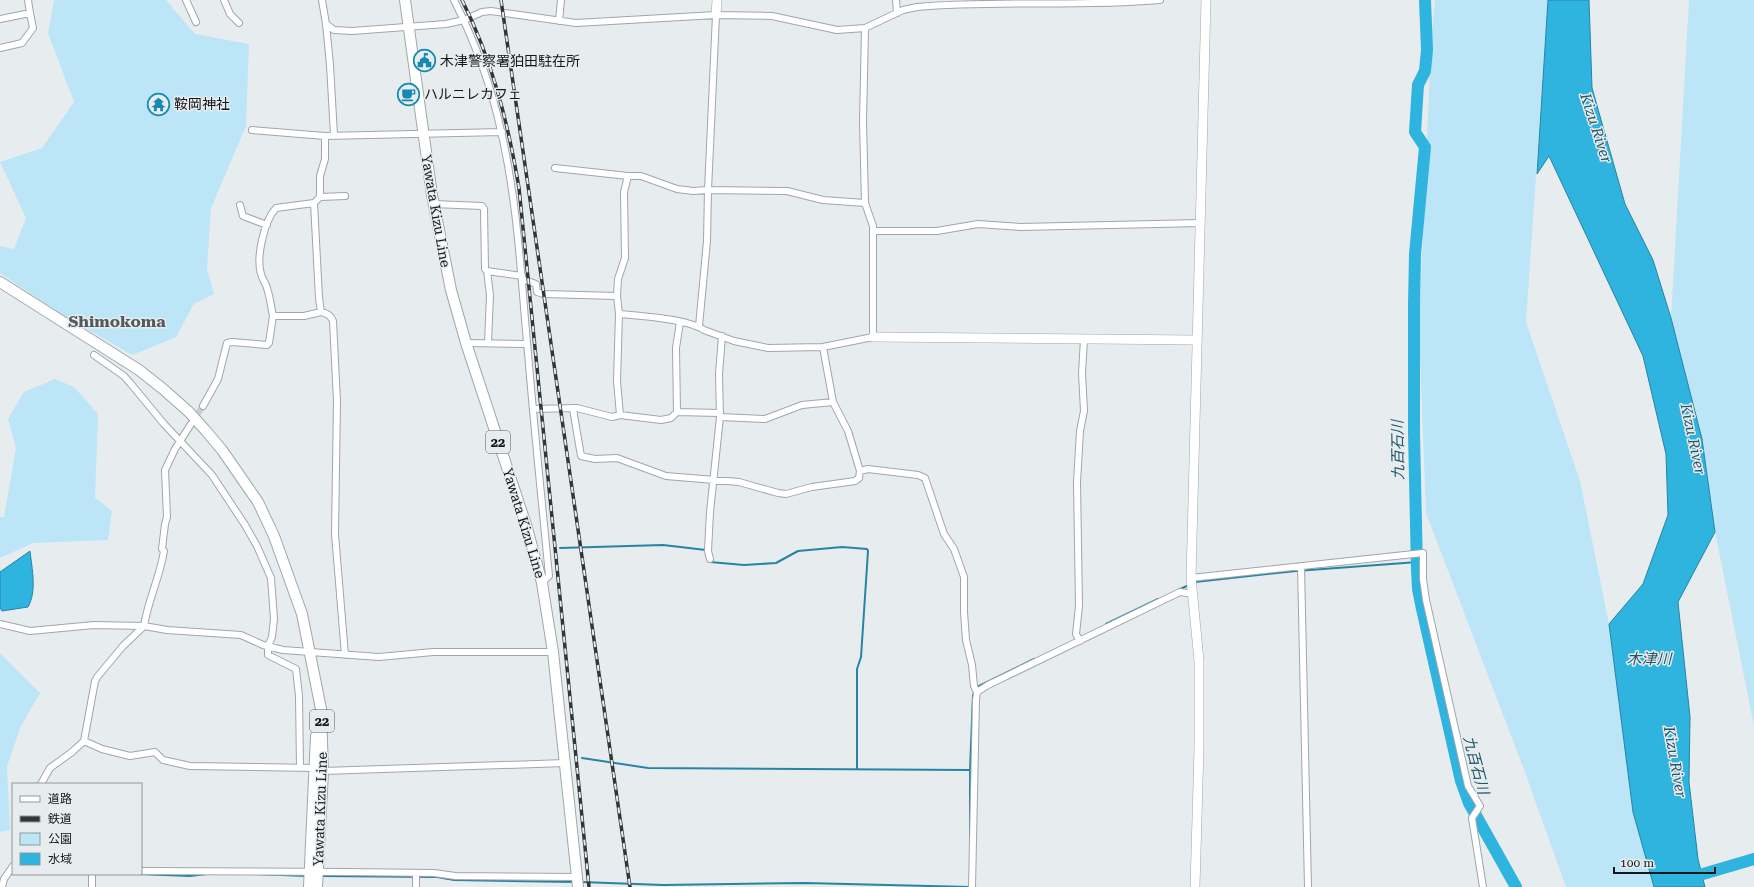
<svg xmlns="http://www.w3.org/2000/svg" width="1754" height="887" viewBox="0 0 1754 887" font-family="'Roboto Serif','Noto Sans JP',serif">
<rect width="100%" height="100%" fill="#e7edef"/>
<!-- green -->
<path fill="#bce5f7" d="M 54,0 L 166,0 L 195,34 L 249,44 L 246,126 L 211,208 L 207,269 L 214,294 L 194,304 L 176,337 L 132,355 L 56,311 L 0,273 L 0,246 L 14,249 L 26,218 L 0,162 L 42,148 L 74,102 L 48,33 Z
M 1435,0 L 1548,0 L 1526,322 L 1580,481 L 1609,624 L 1633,812 L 1654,887 L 1566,887 L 1523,767 L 1426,513 L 1419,327 L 1431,44 Z
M 1689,0 L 1754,0 L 1754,726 L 1715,532 L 1702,439 L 1671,318 Z
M 55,379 L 74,387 L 98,414 L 95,498 L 112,511 L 108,540 L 33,543 L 0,558 L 0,517 L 4,517 L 16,448 L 8,419 L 24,392 Z
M 0,653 L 40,693 L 21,726 L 7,766 L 10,830 L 0,832 Z"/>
<!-- water -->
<path fill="#2fb3df" stroke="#2784a3" d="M 1548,0 L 1589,0 L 1592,88 L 1625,204 L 1653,260 L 1671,318 L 1702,439 L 1715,532 L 1678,602 L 1690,717 L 1689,782 L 1698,859 L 1705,887 L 1654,887 L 1633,812 L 1609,624 L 1643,584 L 1668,515 L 1666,454 L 1643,356 L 1549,156 L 1537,174 Z
M 30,551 C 32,569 37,591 28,607 L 2,611 L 0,608 L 0,572 Z"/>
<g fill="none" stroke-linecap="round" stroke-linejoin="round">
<!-- stream -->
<path stroke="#2784a3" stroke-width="2" d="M 560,548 L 663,545 L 706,550
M 709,560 L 710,562 L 744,565 L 776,563 L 798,551 L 842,547 L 867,549 L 868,551 L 861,657 L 857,669 L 857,769
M 1195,582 L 1296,571 L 1418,562
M 1178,590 L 1189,585
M 1106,624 L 1158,599
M 977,687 L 1034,659
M 582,758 L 648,768 L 970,770
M 970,836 L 970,770 L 973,695 L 975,691
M 138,874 L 190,876 L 207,874
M 253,874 L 307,876
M 321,876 L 437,877 L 454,880 L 575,882
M 581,882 L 663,885 L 805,883 L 970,887"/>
<!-- river -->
<path stroke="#2fb3df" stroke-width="12" d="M 1425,0 L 1427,50 L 1425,71 L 1418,85 L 1415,132 L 1425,147 L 1415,254 L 1414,305 L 1414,433 L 1417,570 L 1418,589 L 1422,609 L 1461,781 L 1469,803 L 1516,887
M 1686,879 L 1754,859"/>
<!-- street-tunnel -->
<path stroke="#c8cdcf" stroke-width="6" stroke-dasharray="6 3" stroke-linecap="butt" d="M 193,421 L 203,406"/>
<defs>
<path id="street" d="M 186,0 L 196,22
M 224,0 L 230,14 L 239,23
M 322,0 L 326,24 L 330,65 L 334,135
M 454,0 C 475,42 491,85 501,131 C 518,204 521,279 528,353 C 534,427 542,502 549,576 L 542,583
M 896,0 L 897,13
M 716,15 L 772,16 L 837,30 L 865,28 L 863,122 L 865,203 L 873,226 L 873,337 L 823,347 L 833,402 L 848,431 L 860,471 L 868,469 L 918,475 L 925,478 L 944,534 L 954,549 L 964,577 L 964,612 L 966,640 L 972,665 L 974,686 L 977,692 L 976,700 L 972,887
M 0,19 L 30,13 L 28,0
M 559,21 L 561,0
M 326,24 L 334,30 L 352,31 L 446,24 L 464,20 L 482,12 L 491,11 L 576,23 L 716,15 L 708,190 L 707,241 L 699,326
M 865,28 L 903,10 L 917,7 C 997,0 1079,7 1160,0
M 0,48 L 22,43 L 33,28 L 30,13
M 252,130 L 325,136 L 502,132
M 325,136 L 325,159 L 320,176 L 320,197 L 314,203 L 319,298 L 321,312 C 327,313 331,316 333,321 L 337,401 L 335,534 L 345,655
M 555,168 L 628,176
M 320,197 L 345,196
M 434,204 L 482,206 L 484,209 L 485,269 L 487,271 L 522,276
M 240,205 L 243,216 L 267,225
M 873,231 L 937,231 L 978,224 L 1020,227 L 1201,223
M 487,271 L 490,295 L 488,343
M 522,279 L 536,284 L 537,292 L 544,294 L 617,296 L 619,314 C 641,316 687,319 704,330 L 734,341 L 768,348 L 823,347
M 617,296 L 618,279 L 625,258 L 624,192 L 628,176 L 641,176 L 677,189 L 693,191 L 708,190 L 787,191 L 823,200 L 865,203
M 619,314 L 617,381 L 620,415 L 661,420 L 671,418 L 677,412 L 719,413
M 273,316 C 271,307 270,297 267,288 C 266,283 262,279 261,274 C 256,257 264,221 276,208 L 314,203
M 466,343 L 527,344
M 94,355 L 124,376 L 131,384 L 164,424 L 212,475 L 245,525 L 257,546 L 271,578 L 274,619 L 272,637 L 268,646 L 268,655 L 296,669 L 299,696 L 300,767
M 203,406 L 218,379 L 227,343 L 232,342 L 267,345 L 269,343 L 273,316 L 304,316 L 321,312
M 533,409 L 577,408 L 612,417 L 620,415
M 573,409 L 581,456 L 595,459 L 617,458 L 666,476 L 739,482 L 778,493 L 786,494 L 812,487 L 855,481 L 859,478 L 860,471
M 677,412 L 676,348 L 680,322
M 720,417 L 765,419 L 802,405 L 833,402
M 191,424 L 175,449 L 165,470 L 167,517 L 165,524 L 162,549 L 164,551 C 160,577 148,600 144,626 L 167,630 L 241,635 L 263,645 L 283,650 L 379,657 L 433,652 L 553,652
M 710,559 L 708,551 L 710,512 L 720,417 L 719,374 L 722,336
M 1301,566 L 1308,887
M 1191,578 L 1423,553 L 1423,579 L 1426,600 L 1468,786 L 1480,806 L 1472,818 L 1483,887
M 0,624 L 30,631 L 94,625 L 144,626
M 1080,641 L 1076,634 L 1079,606 L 1077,482 L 1080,431 L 1084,411 L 1082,373 L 1084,339
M 977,692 L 988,685 L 1180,592 L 1193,594
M 84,741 L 102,749 L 130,756 L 155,752 L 163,760 L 190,766 L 316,768
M 323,771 L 565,763
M 41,784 L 50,768 L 72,752 L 84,741 L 95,681 L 98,676 L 123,646 L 144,626
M 141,871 L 345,872 L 434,873 L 455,876 L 577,877
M 416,873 L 416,887
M 2,887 L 4,879 L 13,866
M 92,887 L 92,874"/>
<path id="secondary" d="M 716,15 L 717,0
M 873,337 L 1197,340
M 1195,887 L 1199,748 L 1199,661 L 1191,578 L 1206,0"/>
<path id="primary" d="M 405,0 L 432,195 L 451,290 L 466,343 L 527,528 L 542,583 L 553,652 L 578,887
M 0,282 L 139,370 L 163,389 L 189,412 L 206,431 L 222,450 L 258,502 L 274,536 L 302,614 L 321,709 L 323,771 L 317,887
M 309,887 L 316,736"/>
</defs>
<!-- street casing -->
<use href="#street" stroke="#a1a6a8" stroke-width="8"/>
<!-- secondary casing -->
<use href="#secondary" stroke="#a1a6a8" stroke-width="10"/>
<!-- primary casing -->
<use href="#primary" stroke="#a1a6a8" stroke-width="12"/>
<!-- street -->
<use href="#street" stroke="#fff" stroke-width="6"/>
<!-- secondary -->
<use href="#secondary" stroke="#fff" stroke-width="9"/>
<!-- primary -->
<use href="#primary" stroke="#fff" stroke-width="10"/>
<defs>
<path id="rail" d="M 462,0 C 492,60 508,122 519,188 L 589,887
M 501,0 L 630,887"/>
</defs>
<!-- rail casing -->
<use href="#rail" stroke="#333637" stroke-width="3.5"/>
<!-- rail -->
<use href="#rail" stroke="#e7edef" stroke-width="2" stroke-dasharray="6" stroke-linecap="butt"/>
</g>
<!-- icons -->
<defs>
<symbol id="civic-ring" viewBox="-11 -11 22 22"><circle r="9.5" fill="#e7edef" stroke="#168aae" stroke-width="1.5"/><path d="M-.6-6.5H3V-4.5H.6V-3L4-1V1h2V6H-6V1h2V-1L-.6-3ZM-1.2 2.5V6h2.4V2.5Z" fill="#168aae"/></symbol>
<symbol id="cafe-ring" viewBox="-11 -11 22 22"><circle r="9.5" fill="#e7edef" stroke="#168aae" stroke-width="1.5"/><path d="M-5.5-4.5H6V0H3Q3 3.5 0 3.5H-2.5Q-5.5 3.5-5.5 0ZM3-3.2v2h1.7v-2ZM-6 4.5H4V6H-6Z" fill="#168aae"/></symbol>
<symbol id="temple-ring" viewBox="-11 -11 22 22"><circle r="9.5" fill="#e7edef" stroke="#168aae" stroke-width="1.5"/><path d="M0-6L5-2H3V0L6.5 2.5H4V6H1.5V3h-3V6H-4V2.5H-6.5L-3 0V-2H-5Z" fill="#168aae"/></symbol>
</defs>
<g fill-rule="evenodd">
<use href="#civic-ring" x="412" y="48" width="25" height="25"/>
<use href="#cafe-ring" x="396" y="82" width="25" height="25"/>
<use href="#temple-ring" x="146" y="92" width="25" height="25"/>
</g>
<g text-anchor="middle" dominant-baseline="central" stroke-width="3" stroke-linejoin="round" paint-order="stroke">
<!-- shield labels -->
<g fill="#e7edef" stroke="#545758" stroke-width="1">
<rect x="486" y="431" width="24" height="22" rx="3"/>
<rect x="310" y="710" width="24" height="22" rx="3"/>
</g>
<g font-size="13" font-weight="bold" fill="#151718">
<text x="498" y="442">22</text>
<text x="322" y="721">22</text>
</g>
<!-- poi labels -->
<g font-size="14" fill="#151718" stroke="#e7edef" text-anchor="start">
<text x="440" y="61">木津警察署狛田駐在所</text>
<text x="424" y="94">ハルニレカフェ</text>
<text x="174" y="104">鞍岡神社</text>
</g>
<!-- street labels -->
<g font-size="14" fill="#151718" stroke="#e7edef">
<text transform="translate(436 211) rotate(80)">Yawata Kizu Line</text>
<text transform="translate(524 523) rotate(73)">Yawata Kizu Line</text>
<text transform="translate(320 809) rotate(-88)">Yawata Kizu Line</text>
</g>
<!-- water labels -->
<g font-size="15" font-style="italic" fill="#245669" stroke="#e7edef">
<text transform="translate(1596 128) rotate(72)">Kizu River</text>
<text transform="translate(1693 439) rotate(78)">Kizu River</text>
<text transform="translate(1398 450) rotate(-91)">九百石川</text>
<text x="1649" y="659">木津川</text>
<text transform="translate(1675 762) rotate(80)">Kizu River</text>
<text transform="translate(1476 765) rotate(75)">九百石川</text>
</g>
<!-- quarter labels -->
<g font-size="16" font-weight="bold" fill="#54595b" stroke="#e7edef">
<text x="117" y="321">Shimokoma</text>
</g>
</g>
<!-- legend -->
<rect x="12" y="783" width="130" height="92" fill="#e7edef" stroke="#939799"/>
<rect x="20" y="796" width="20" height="6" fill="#ffffff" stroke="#939799"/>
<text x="48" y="803" font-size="12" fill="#151718">道路</text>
<rect x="20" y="816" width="20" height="6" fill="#333637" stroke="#939799"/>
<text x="48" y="823" font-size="12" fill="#151718">鉄道</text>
<rect x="20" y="833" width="20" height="12" fill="#bce5f7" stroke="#939799"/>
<text x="48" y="843" font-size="12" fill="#151718">公園</text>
<rect x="20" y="853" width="20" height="12" fill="#2fb3df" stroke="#939799"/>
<text x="48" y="863" font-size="12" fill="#151718">水域</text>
<!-- scale -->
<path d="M1614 867v6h101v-6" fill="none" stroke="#151718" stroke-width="2"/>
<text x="1620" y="867" font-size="12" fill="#151718" stroke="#e7edef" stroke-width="3" paint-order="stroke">100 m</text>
</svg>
